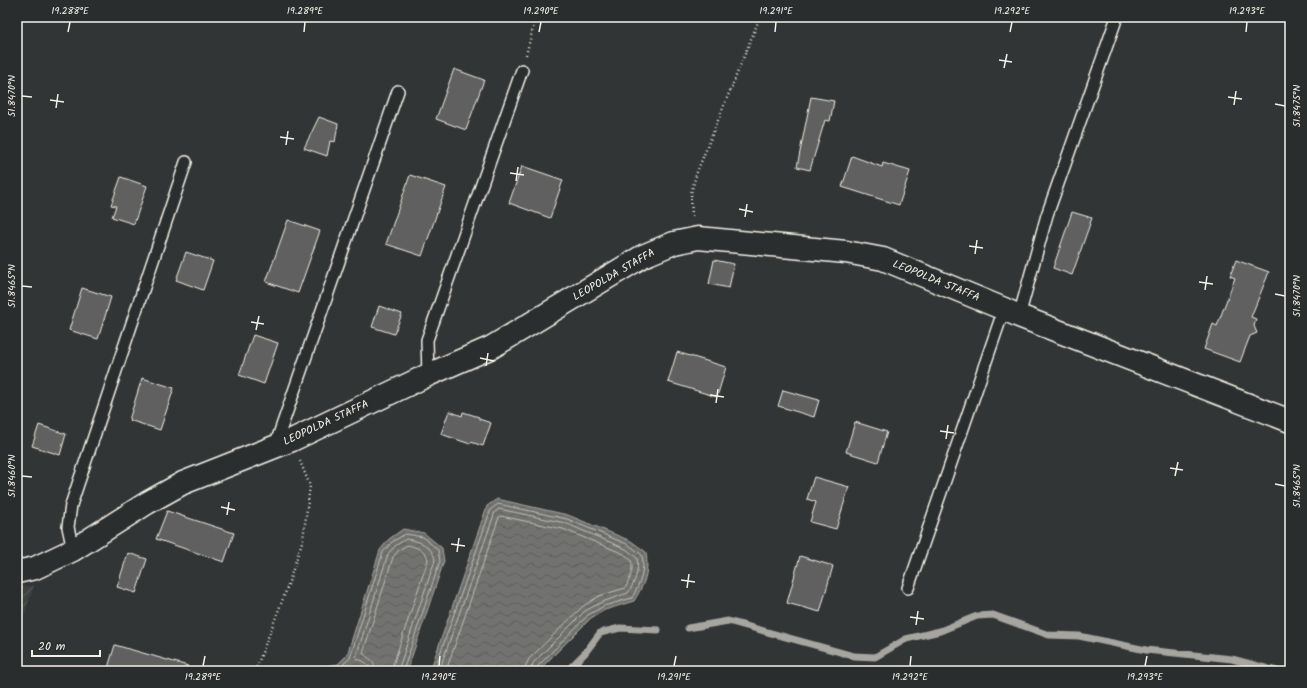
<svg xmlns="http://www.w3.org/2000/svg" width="1307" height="688" viewBox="0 0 1307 688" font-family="Kalam,sans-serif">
<defs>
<pattern id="industrial-furrows" width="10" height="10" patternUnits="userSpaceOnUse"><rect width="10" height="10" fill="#404242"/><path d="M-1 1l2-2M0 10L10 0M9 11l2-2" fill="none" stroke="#5c5e5d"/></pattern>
<pattern id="water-waves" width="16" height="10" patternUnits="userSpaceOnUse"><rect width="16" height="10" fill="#727370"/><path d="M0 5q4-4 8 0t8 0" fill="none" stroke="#5e5e5b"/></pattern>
</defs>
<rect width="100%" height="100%" fill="#323535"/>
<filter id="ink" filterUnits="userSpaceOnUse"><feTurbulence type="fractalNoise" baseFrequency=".025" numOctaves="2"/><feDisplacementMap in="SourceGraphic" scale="8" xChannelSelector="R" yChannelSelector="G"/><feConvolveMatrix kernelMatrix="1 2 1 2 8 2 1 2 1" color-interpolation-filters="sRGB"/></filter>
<g filter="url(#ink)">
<!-- industrial -->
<path fill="url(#industrial-furrows)" d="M 34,586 L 17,636 L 17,587 Z"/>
<!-- water -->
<path fill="url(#water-waves)" stroke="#a6a5a0" d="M 497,499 L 568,515 L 631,541 L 646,552 C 649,573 645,583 634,601 L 605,610 L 591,618 L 538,671 L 430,671 L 487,506 Z
M 403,529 L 424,533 L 442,548 L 444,561 L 407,671 L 369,671 L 353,667 L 348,671 L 311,671 L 319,667 L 338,664 L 347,655 L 380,550 L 389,539 Z"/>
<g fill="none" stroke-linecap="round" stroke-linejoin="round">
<!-- shore -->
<path stroke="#c0bfb8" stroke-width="1" d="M 320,671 L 339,668 L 350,658 L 383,552 L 392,542 L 405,534 L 423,537 L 438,550 L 440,561 L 403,671
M 370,671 C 369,663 364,661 357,659 L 356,657 L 388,554 L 395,546 L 406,539 C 419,541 432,545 435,560 L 398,671
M 376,671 C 375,659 369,660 363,653 L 393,557 L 399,550 L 407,545 C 416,547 427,550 428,560 L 393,665 L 392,671
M 434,671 L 491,509 L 498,504 L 567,519 L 629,545 L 642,555 C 645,571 640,584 632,598 L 604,606 L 588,615 L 537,667 L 536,671
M 439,671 L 495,512 L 499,509 L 565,523 L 626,549 L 637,558 C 639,571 635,583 628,593 L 602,602 L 585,611 L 533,663 L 531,671
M 446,671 L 499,517 L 501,516 L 563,529 L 624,554 L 631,560 C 634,569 630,580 625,588 L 599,596 L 582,607 L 529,659 L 526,665 L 525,671"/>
<!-- stream -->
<path stroke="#a6a5a0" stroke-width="7" d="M 688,628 L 728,621 L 854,656 L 875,657 L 906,639 L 940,631 L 977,616 L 993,615 L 1049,635 L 1079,636 L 1146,650 L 1232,659 L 1277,671
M 567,671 L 585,653 L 600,633 L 620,628 L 658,630"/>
</g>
<!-- building -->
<path fill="#5f605f" stroke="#f4f1e8" d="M 454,69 L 484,80 L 466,130 L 436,119 Z
M 811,97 L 834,101 L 830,121 L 825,120 L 810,170 L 797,167 Z
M 319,117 L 338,124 L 335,142 L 330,141 L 327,156 L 304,148 Z
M 852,156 L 882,167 L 883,163 L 910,171 L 899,205 L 842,187 Z
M 522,166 L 563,180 L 550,218 L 509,203 Z
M 410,175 L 446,187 L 422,256 L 386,244 Z
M 121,177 L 147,186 L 134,224 L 112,217 L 116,206 L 111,205 Z
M 1072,212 L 1092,218 L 1072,275 L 1053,268 Z
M 288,220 L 320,231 L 298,293 L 266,282 Z
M 186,252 L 213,261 L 203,290 L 176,280 Z
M 714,260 L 734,264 L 729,288 L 709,284 Z
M 1236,260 L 1269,272 L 1251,317 L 1256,319 L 1254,326 L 1257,333 L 1250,336 L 1240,362 L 1204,349 L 1213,324 L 1217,326 L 1235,278 L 1230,276 Z
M 82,288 L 111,297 L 98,339 L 69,330 Z
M 379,306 L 402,314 L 394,334 L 372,327 Z
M 253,335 L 278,343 L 264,384 L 239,375 Z
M 677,352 L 726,367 L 717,397 L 668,382 Z
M 142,378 L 174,388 L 160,430 L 129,420 Z
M 783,390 L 819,400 L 814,417 L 778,406 Z
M 449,411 L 462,416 L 463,412 L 479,417 L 479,419 L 491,423 L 483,446 L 471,442 L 470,444 L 441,434 Z
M 855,422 L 887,432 L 878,462 L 846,452 Z
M 39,425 L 66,434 L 60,455 L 32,446 Z
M 814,477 L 849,487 L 836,529 L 810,522 L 816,502 L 807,499 Z
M 167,511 L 234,533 L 224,562 L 156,539 Z
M 128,553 L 147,559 L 136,593 L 117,587 Z
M 800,556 L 833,566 L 820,612 L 787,603 Z
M 115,645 L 188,666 L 187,671 L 107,671 Z"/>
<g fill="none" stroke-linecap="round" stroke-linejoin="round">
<defs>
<path id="service" d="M 1019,316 L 1047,215 L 1117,17
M 428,375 L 427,340 L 522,70
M 275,446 L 398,91
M 73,550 L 68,527 L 71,505 L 186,162
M 908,588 L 1004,309"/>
<path id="minor" d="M 17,572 L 35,568 L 73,550 L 147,503 L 183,483 L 292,440 L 428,375 L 492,347 L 643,256 L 674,243 L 698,238 L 846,252 L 883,259 L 1004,309 L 1019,316 L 1290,421"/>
</defs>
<!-- service casing -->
<use href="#service" stroke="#f4f1e8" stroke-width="14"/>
<!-- minor casing -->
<use href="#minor" stroke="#f4f1e8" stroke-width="25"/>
<!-- path -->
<path stroke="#f4f1e8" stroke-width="2.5" stroke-dasharray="1 3" stroke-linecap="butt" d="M 526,55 L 536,17
M 692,216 L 691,193 L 697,172 L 760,17
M 255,671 L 286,591 L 303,539 L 310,486 L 300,461"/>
<!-- service -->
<use href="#service" stroke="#2a2d2e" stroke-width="11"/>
<!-- minor -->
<use href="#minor" stroke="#2a2d2e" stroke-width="22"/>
</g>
</g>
<!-- ticks -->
<path fill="none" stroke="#f4f1e8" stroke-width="1.5" d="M 68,32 L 70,22M 304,32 L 305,22M 539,32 L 541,22M 775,32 L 776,22M 1010,32 L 1012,22M 1246,32 L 1247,22M 999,60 L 1012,62M 1004,68 L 1007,54M 22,96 L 32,97M 1228,97 L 1242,99M 50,100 L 64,102M 1275,104 L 1285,106M 1234,105 L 1236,91M 56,108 L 58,94M 280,137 L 294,139M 286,145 L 288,131M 510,173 L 524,175M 516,181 L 518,167M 739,209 L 753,212M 745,217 L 747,204M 969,246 L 983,248M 975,254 L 977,240M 1199,282 L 1213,284M 22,286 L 32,287M 1205,290 L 1207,276M 1275,294 L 1285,296M 251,322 L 264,324M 256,330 L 259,316M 480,358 L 494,361M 486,366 L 488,353M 710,395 L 724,397M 716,403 L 718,389M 940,431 L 954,433M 946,439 L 948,425M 1170,468 L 1183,470M 22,476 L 32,477M 1175,476 L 1178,462M 1275,484 L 1285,486M 221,507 L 235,510M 227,515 L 229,502M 451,544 L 465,546M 457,552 L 459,538M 681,580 L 695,582M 687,588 L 689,574M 910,617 L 924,619M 916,625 L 918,611M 203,666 L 205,656M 439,666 L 440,656M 674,666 L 676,656M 910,666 L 911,656M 1145,666 L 1147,656"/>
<g text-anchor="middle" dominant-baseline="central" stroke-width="4" stroke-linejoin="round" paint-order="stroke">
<!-- street labels -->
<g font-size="11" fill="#f4f1e8" stroke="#2a2d2e">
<text transform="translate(614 275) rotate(-30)">LEOPOLDA STAFFA</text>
<text transform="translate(936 281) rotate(22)">LEOPOLDA STAFFA</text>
<text transform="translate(326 423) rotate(-25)">LEOPOLDA STAFFA</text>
</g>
</g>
<!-- margin -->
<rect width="1307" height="688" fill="none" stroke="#2a2d2e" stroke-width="44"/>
<!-- scale -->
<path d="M32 650v6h68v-6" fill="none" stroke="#f4f1e8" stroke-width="2"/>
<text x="38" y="650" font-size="12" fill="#f4f1e8" stroke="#2a2d2e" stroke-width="3" paint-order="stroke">20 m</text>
<rect x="22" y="22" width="1263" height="644" fill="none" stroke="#f4f1e8" stroke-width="1.5"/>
<g font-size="10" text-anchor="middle" fill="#f4f1e8">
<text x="70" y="14">19.288°E</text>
<text x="305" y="14">19.289°E</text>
<text x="541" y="14">19.290°E</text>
<text x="776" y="14">19.291°E</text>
<text x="1012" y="14">19.292°E</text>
<text x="1247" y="14">19.293°E</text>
<text transform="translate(11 96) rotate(-90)" y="4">51.8470°N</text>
<text transform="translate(1296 106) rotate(-90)" y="4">51.8475°N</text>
<text transform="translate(11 286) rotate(-90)" y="4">51.8465°N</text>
<text transform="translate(1296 296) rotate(-90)" y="4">51.8470°N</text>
<text transform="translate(11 476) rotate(-90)" y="4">51.8460°N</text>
<text transform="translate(1296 486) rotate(-90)" y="4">51.8465°N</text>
<text x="203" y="680">19.289°E</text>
<text x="439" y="680">19.290°E</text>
<text x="674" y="680">19.291°E</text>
<text x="910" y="680">19.292°E</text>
<text x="1145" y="680">19.293°E</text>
</g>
</svg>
